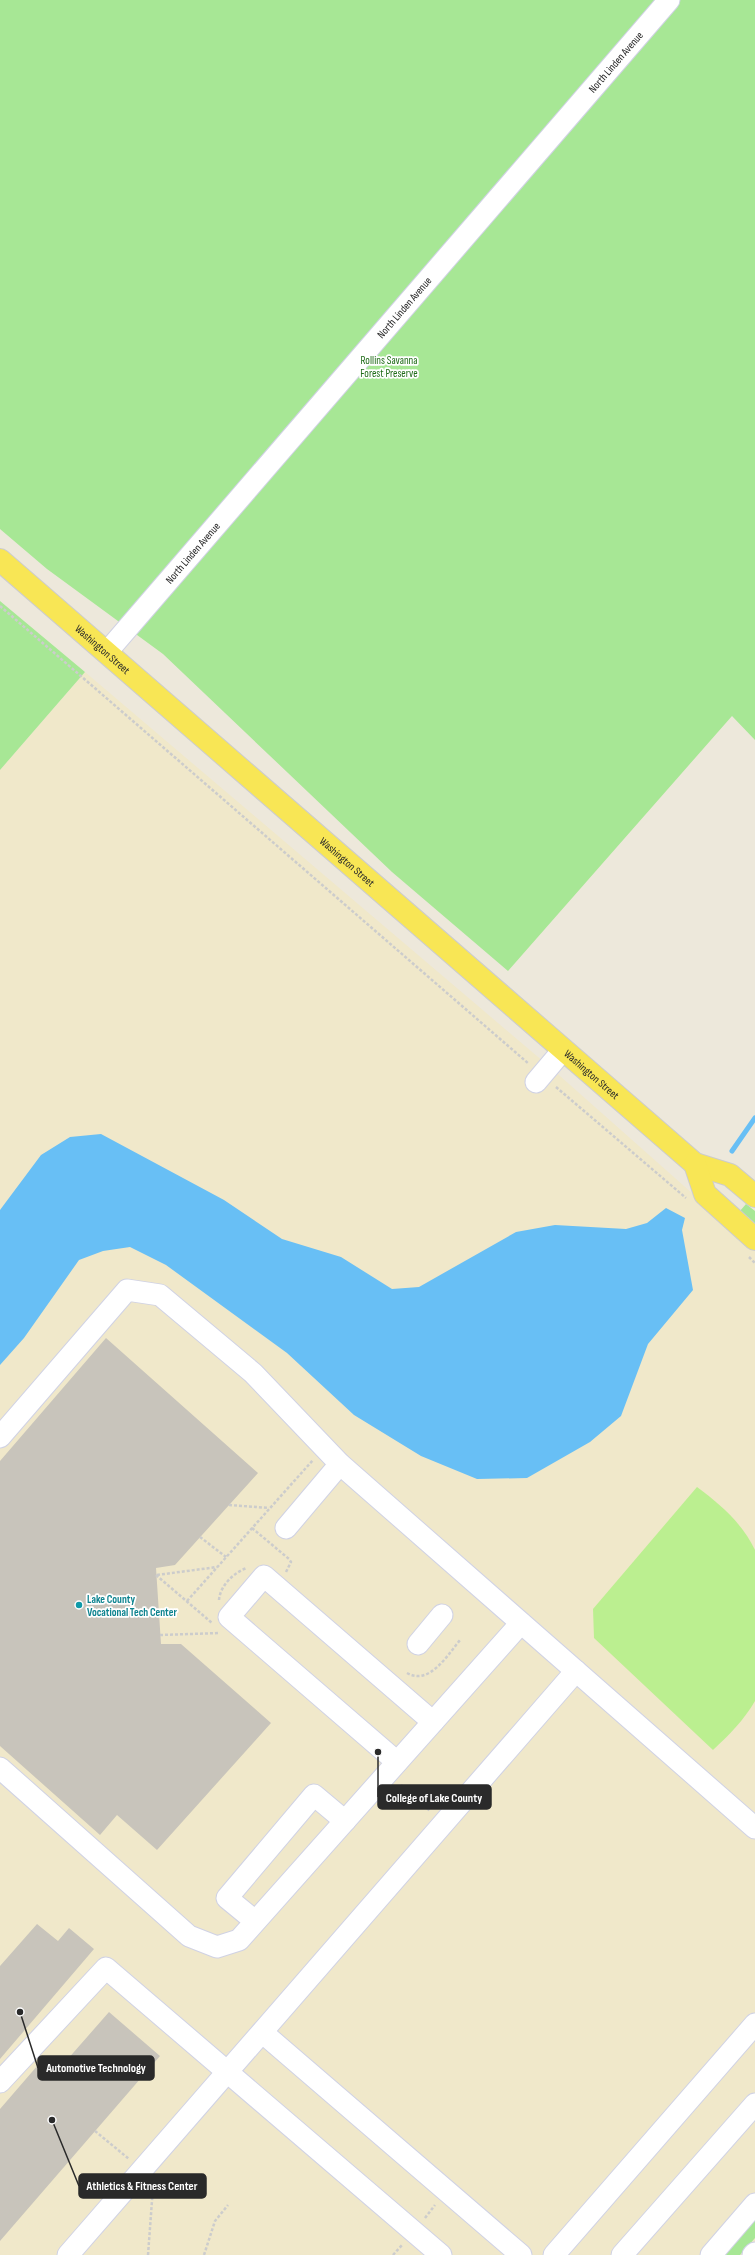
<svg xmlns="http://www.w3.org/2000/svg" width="755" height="2255" viewBox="0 0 755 2255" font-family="'Sofia Sans Condensed',sans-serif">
<rect width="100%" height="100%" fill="#ede8db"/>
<!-- education -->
<path fill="#f0e8ca" d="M 85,672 L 551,1068 L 755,1249 L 755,2255 L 0,2255 L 0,770 Z"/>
<!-- green -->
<path fill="#a7e795" d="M 0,0 L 755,0 L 755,740 L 732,716 L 508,971 L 392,872 L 163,654 L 47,569 L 0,529 Z
M 0,601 L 85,672 L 0,770 Z
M 746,1204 L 755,1211 L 755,1225 L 740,1211 Z
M 755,2218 L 755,2238 L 740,2255 L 723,2255 Z"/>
<!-- pitch -->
<path fill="#bbef90" d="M 697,1487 C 721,1505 742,1523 755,1550 L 755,1701 C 744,1720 729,1735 713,1750 L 594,1638 L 593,1609 Z"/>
<!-- water -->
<path fill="#68bff5" d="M 101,1134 L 224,1200 L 282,1239 L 341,1257 L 392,1289 L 419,1287 L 516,1232 L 555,1225 L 626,1229 L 647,1223 L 666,1208 L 685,1218 L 682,1230 L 693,1290 L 648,1344 L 621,1416 L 590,1442 L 527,1478 L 477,1479 L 421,1456 L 354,1415 L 287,1353 L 166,1265 L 130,1247 L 103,1251 L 79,1260 L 24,1338 L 0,1365 L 0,1210 L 41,1155 L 70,1137 Z"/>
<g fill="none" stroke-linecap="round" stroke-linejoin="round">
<!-- stream -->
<path stroke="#68bff5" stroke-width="5" d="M 732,1151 L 755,1118"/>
</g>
<!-- building -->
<path fill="#c8c4bb" d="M 106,1338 L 258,1473 L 175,1565 L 156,1568 L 161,1644 L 181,1644 L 271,1723 L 157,1850 L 117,1815 L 100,1835 L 0,1746 L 0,1461 Z
M 37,1924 L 58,1941 L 69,1928 L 94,1949 L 0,2059 L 0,1966 Z
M 109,2012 L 160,2056 L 0,2241 L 0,2109 L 38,2065 L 52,2077 Z"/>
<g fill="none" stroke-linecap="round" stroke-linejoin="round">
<defs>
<g id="minor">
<path id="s1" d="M 107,652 L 669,0"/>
<path d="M 536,1082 L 563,1050"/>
<path d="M 0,1437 L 127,1290 L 160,1295 L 253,1373 L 340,1464 L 755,1828"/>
<path d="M 286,1528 L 340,1464"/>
<path d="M 418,1644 L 442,1615"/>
<path d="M 397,1762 L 229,1617 L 264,1576 L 433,1722"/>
<path d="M 0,1768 L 189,1936 L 217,1947 L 239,1940 L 521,1623"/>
<path d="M 255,1921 L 227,1898 L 314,1795 L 345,1821"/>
<path d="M 263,2033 L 521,2255"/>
<path d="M 0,2082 L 106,1968 L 441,2255"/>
<path d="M 68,2255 L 576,1671"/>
<path d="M 554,2255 L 755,2024"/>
<path d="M 622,2255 L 755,2104"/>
<path d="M 711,2255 L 755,2204"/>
<path d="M 753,2255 L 755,2253"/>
</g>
<g id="major">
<path id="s2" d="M 0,560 L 695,1164 L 730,1175 L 755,1196"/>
<path d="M 695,1164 L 705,1194 L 755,1239"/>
</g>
</defs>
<!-- minor casing -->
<use href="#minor" stroke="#d0d2e4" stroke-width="23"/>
<!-- major casing -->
<use href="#major" stroke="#ccc" stroke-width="24"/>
<!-- path -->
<path stroke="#ccc" stroke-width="2.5" stroke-dasharray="3 2" stroke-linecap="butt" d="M 0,606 L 529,1064
M 556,1087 L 686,1198
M 749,1257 L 755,1263
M 229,1505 L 269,1508
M 252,1528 L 289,1559 L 291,1562 L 286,1572
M 200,1537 L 226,1557
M 156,1575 L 212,1623
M 157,1575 L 217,1567
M 219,1600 C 220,1586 234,1572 247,1568
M 187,1601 L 313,1460
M 160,1635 L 220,1633
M 407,1673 C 430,1686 448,1654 461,1639
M 401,1785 L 430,1811
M 95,2131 L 129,2159
M 425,2218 L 435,2205
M 148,2255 L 153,2187
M 204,2255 L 215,2221 L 228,2205
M 393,2255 L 402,2245"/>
<!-- minor -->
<use href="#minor" stroke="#fff" stroke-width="21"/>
<!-- major -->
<use href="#major" stroke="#f8e655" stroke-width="22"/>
</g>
<!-- markers -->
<circle fill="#0f9aa8" stroke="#fff" stroke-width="1.5" cx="79" cy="1605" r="4"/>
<g text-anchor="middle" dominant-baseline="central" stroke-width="3.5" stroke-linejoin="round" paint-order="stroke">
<!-- street labels -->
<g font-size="11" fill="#2a2a2a" stroke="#fff">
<text stroke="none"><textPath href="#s1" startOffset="779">North Linden Avenue</textPath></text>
<text stroke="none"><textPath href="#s1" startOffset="455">North Linden Avenue</textPath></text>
<text stroke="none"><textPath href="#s1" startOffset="131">North Linden Avenue</textPath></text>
<text stroke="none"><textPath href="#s2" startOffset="136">Washington Street</textPath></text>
<text stroke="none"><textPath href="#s2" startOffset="460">Washington Street</textPath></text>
<text stroke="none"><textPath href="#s2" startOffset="784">Washington Street</textPath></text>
</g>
<!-- park labels -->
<g font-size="11" fill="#1e6b16" stroke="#fff">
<text x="389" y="360">Rollins Savanna<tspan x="389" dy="13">Forest Preserve</tspan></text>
</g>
<!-- culture labels -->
<g font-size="11" font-weight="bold" fill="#0d838f" stroke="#fff" text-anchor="start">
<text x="87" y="1599">Lake County<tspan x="87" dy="13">Vocational Tech Center</tspan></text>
</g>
</g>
<!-- callouts -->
<path fill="none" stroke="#2a2a2a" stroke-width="1.5" d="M378 1752L378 1797M20 2012L38 2068M52 2120L79 2186"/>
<g fill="#2a2a2a" stroke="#fff" stroke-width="1.5">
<circle cx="378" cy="1752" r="4"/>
<circle cx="20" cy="2012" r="4"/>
<circle cx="52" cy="2120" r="4"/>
</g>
<g fill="#2a2a2a" stroke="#2a2a2a" stroke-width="1.5">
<rect x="378" y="1785" width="113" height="24" rx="4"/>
<rect x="38" y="2056" width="116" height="24" rx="4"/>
<rect x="79" y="2174" width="127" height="24" rx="4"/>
</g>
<g font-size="12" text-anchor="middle" font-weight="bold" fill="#fff">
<text x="434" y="1802">College of Lake County</text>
<text x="96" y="2072">Automotive Technology</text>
<text x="142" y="2190">Athletics &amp; Fitness Center</text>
</g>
</svg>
